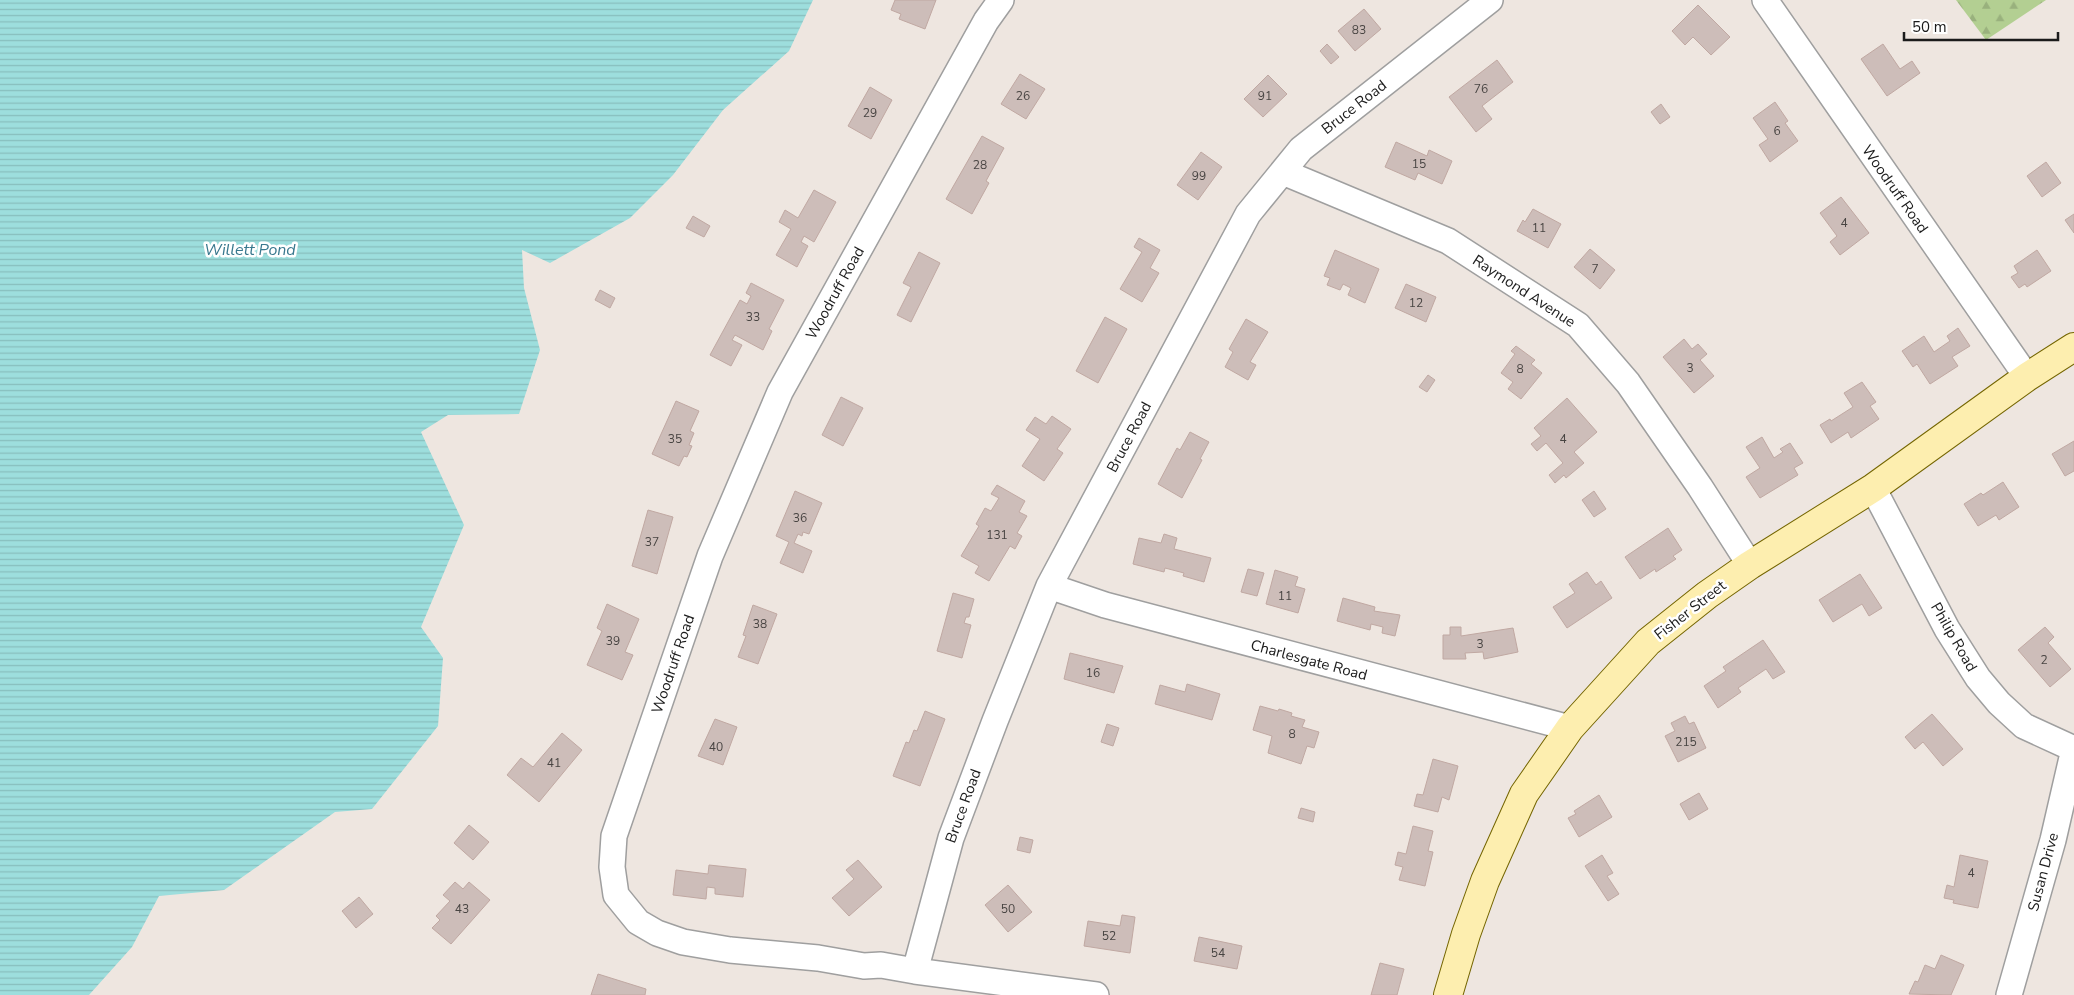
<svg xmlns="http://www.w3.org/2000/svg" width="2074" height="995" viewBox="0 0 2074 995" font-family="'Nunito Sans',sans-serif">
<defs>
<pattern id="forest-firs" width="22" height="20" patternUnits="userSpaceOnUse" patternTransform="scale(1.25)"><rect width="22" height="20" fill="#b3cf92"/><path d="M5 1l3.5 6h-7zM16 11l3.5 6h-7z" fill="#99b17d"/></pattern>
<pattern id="water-rules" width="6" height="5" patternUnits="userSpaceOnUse" patternTransform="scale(1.25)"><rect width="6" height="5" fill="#9ddedd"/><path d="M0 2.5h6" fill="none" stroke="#87bebd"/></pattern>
</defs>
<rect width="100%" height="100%" fill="#eee6e0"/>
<!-- forest -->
<path fill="url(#forest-firs)" d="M 1956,0 L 2046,0 L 1986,40 Z"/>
<!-- water -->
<path fill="url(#water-rules)" d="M 0,0 L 813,0 L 789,51 L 723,110 L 673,175 L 630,218 L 550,263 L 522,250 L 524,288 L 540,350 L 519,414 L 448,415 L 421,432 L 464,525 L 421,627 L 443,658 L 438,726 L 372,809 L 335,812 L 224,890 L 159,896 L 132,947 L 89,995 L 0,995 Z"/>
<!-- building -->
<path fill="#cdbdb9" stroke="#c0a8a2" d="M 895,0 L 936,0 L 925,29 L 899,19 L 901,14 L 891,10 Z
M 1698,5 L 1730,37 L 1711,55 L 1693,37 L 1685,45 L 1672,31 Z
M 1364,9 L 1381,29 L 1355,51 L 1338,31 Z
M 1327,44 L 1339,57 L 1331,64 L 1320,51 Z
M 1883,44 L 1900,69 L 1912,61 L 1920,73 L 1887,96 L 1861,59 Z
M 1497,60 L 1513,82 L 1482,106 L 1492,119 L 1476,132 L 1449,97 Z
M 1020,74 L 1045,89 L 1026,119 L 1001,104 Z
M 1268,75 L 1287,94 L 1263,117 L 1244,99 Z
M 870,87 L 892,100 L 871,139 L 848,126 Z
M 1775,102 L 1788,121 L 1785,123 L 1798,141 L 1770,162 L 1759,145 L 1768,139 L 1753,118 Z
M 1661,104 L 1670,117 L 1660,124 L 1651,112 Z
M 982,136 L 1004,148 L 986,181 L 989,183 L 972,214 L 946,199 Z
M 1396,142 L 1427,156 L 1429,150 L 1452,161 L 1442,184 L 1418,173 L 1415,180 L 1385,167 Z
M 1201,152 L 1222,167 L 1198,200 L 1177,185 Z
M 2046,162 L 2061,183 L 2042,197 L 2027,176 Z
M 814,190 L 836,202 L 814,242 L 804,236 L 801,242 L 808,246 L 797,267 L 776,255 L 791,229 L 779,222 L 785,210 L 798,218 Z
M 1841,197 L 1869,233 L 1840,255 L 1830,242 L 1837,236 L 1820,213 Z
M 1533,209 L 1561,224 L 1548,248 L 1517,231 L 1523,220 L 1525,222 Z
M 2074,214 L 2074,233 L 2065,220 Z
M 693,216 L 710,226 L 704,237 L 686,228 Z
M 1139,238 L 1160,250 L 1150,268 L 1159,273 L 1142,302 L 1120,289 L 1142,252 L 1134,247 Z
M 1590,249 L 1615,270 L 1600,289 L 1574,267 Z
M 1335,250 L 1379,269 L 1365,303 L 1348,295 L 1351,288 L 1343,284 L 1340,290 L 1327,285 L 1330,278 L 1324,276 Z
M 2037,250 L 2051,271 L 2027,287 L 2025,284 L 2019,288 L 2011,277 L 2018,273 L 2014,266 Z
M 919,252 L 940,263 L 911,322 L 897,315 L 911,287 L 903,283 Z
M 751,283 L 784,300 L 769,329 L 772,331 L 763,350 L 735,335 L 732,340 L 742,345 L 731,366 L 710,355 L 740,300 L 747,304 L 751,296 L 746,293 Z
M 1406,284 L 1436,297 L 1426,322 L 1395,308 Z
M 600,290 L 615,298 L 610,308 L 595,300 Z
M 1105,317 L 1127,329 L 1098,383 L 1076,371 Z
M 1246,319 L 1268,332 L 1250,362 L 1256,365 L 1248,380 L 1225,367 L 1233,352 L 1229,349 Z
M 1958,328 L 1970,346 L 1952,357 L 1958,366 L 1930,384 L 1917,364 L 1913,367 L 1902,351 L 1924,336 L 1934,352 L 1950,341 L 1947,336 Z
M 1684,339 L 1692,349 L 1698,344 L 1707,354 L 1700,360 L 1714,376 L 1694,393 L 1663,357 Z
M 1516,346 L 1535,360 L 1531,364 L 1542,373 L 1521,399 L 1508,389 L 1513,382 L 1501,373 L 1515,354 L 1511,351 Z
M 1428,375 L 1435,380 L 1427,392 L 1419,387 Z
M 1862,382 L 1876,402 L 1870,406 L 1879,419 L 1851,438 L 1848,432 L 1831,443 L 1820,425 L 1830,419 L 1831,421 L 1853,407 L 1844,393 Z
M 841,397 L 863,408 L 843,446 L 822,435 Z
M 1567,398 L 1597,432 L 1574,452 L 1584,463 L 1566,478 L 1564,475 L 1555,483 L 1549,475 L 1563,463 L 1546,443 L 1537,451 L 1531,444 L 1541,436 L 1534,428 Z
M 676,401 L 699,411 L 690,431 L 694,433 L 689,445 L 692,446 L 687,457 L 684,456 L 679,466 L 652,454 Z
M 1052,416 L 1071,429 L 1057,449 L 1063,453 L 1044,481 L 1022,466 L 1040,439 L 1026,430 L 1035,417 L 1046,424 Z
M 1190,432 L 1209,442 L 1200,459 L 1202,460 L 1182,498 L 1158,484 L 1177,448 L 1180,450 Z
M 1762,437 L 1774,458 L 1783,452 L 1780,449 L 1790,443 L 1803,463 L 1794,468 L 1798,475 L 1760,498 L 1746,477 L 1760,468 L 1746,447 Z
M 2074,441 L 2074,471 L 2065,476 L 2052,454 Z
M 2003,482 L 2019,507 L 1999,520 L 1996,515 L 1978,526 L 1964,504 L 1981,493 L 1983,495 Z
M 997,485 L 1025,501 L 1019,512 L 1027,516 L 1017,533 L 1022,536 L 1015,549 L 1010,546 L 989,581 L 975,573 L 979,566 L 961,556 L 979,526 L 976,524 L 985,508 L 991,511 L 999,498 L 991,494 Z
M 795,491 L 822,503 L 809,534 L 803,532 L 802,536 L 798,534 L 794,543 L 812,551 L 803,573 L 780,563 L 789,542 L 776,536 Z
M 1594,491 L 1606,509 L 1594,517 L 1582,500 Z
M 648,510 L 673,517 L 657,574 L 632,566 Z
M 1668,528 L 1682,550 L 1673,556 L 1676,559 L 1656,572 L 1655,569 L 1640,579 L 1625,557 Z
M 1164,534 L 1177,538 L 1174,549 L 1211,558 L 1204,582 L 1183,576 L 1184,573 L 1165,568 L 1164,572 L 1133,564 L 1139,538 L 1161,543 Z
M 1248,569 L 1264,573 L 1257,596 L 1241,592 Z
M 1275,570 L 1298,577 L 1295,586 L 1305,589 L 1298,613 L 1266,604 Z
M 1587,572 L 1596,585 L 1601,581 L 1612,598 L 1567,628 L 1553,607 L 1575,593 L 1569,584 Z
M 1860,574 L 1882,608 L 1869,616 L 1862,604 L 1833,622 L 1819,600 Z
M 953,593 L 974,599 L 969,617 L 966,617 L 964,623 L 971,625 L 962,658 L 937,651 Z
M 1343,598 L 1375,607 L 1374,611 L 1400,615 L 1395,636 L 1382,633 L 1383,627 L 1371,624 L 1370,630 L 1337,621 Z
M 607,604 L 639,619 L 625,652 L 633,655 L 622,680 L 587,665 L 602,631 L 597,628 Z
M 753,605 L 777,614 L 758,664 L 738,657 L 746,636 L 743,635 Z
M 1450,627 L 1461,627 L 1461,636 L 1513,628 L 1518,652 L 1484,659 L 1483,652 L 1465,653 L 1466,659 L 1443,659 L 1443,635 L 1450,635 Z
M 2045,627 L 2054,637 L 2048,643 L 2071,669 L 2050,687 L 2018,650 Z
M 1763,640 L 1785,672 L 1773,679 L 1766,669 L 1738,688 L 1741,692 L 1718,708 L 1704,686 L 1726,671 L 1723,667 Z
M 1070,653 L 1123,666 L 1114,693 L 1064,679 Z
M 1187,684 L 1220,694 L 1212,720 L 1155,704 L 1160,685 L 1185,692 Z
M 1260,706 L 1278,711 L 1279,709 L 1292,713 L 1291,716 L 1305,720 L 1302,727 L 1319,732 L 1314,748 L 1307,746 L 1301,764 L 1268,753 L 1272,736 L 1253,730 Z
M 925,711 L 945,719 L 920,786 L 893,776 L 906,742 L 909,743 L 914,730 L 917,731 Z
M 1932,714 L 1963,749 L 1943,766 L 1923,742 L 1915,749 L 1905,737 Z
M 1685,716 L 1689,724 L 1694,722 L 1706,748 L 1678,762 L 1665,736 L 1675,731 L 1671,723 Z
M 715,719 L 737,727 L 723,765 L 698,756 Z
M 1107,724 L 1119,728 L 1113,746 L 1101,742 Z
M 562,733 L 582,750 L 539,802 L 507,775 L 521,758 L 533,767 Z
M 1433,759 L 1458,766 L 1449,800 L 1442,797 L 1438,812 L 1414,806 L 1417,794 L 1423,795 Z
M 1699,793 L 1708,809 L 1689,820 L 1680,804 Z
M 1599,795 L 1612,817 L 1579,837 L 1568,818 L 1576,814 L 1574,811 Z
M 1301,808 L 1315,812 L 1313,822 L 1298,818 Z
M 469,825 L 489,842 L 473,860 L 454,843 Z
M 1413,826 L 1433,831 L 1428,851 L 1433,852 L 1425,886 L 1399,880 L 1403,867 L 1395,865 L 1398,852 L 1406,854 Z
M 1020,837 L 1033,840 L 1030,853 L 1017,850 Z
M 1602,855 L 1613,873 L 1607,876 L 1619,894 L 1608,901 L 1585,866 Z
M 1960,855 L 1988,861 L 1978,908 L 1953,903 L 1954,900 L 1944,898 L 1947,885 L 1954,887 Z
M 858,860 L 882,887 L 849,916 L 832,898 L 854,879 L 846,870 Z
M 709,865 L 746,869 L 743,897 L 715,894 L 715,888 L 707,887 L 706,899 L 673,895 L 676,870 L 708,874 Z
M 455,882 L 463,889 L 469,882 L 490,900 L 451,944 L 432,928 L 440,920 L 436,916 L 450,901 L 443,895 Z
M 1008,885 L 1032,912 L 1008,932 L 985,905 Z
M 359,897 L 373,914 L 356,928 L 342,911 Z
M 1122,915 L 1135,917 L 1130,953 L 1084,946 L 1088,921 L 1120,926 Z
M 1199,937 L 1242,946 L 1237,969 L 1194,961 Z
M 1941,955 L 1964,965 L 1951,995 L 1909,994 L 1915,981 L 1918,982 L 1925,965 L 1935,969 Z
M 1380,963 L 1404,969 L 1397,995 L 1371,995 Z
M 598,974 L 646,989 L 645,995 L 591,995 Z"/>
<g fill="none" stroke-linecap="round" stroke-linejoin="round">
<defs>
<path id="minor" d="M 1001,0 L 986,21 L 780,392 L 710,556 L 614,836 L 612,867 L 616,895 L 638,922 L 657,933 L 683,942 L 730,950 L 818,958 L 864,966 L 881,965 L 915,971 L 1096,995
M 1765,0 L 2027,377
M 1283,172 L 1448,241 L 1578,325 L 1628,383 L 1700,487 L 1750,565
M 1873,488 L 1947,629 L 1978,678 L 1999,703 L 2024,726 L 2074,749
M 1049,586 L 1105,605 L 1570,728
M 915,971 L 951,838 L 995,721 L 1049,586 L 1248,214 L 1301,149 L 1490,0
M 2009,995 L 2053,840 L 2074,749"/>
<path id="secondary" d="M 1448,995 L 1466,934 L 1485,881 L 1524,794 L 1570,728 L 1648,642 L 1707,595 L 1750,565 L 1873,488 L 2027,377 L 2074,347"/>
</defs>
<!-- minor casing -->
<use href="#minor" stroke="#9f9f9f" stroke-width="28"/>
<!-- secondary casing -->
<use href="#secondary" stroke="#746500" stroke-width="30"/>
<!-- minor -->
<use href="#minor" stroke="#fff" stroke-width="25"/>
<!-- secondary -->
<use href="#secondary" stroke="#fdeeaf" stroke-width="28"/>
</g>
<g text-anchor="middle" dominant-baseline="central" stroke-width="5" stroke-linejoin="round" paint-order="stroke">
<!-- number labels -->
<g font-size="12" fill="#484442">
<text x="1359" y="30">83</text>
<text x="1481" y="89">76</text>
<text x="1023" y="96">26</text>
<text x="1265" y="96">91</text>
<text x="870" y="113">29</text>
<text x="1777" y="131">6</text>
<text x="1419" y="164">15</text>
<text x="980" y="165">28</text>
<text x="1199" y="176">99</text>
<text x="1844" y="223">4</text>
<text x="1539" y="228">11</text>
<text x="1595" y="269">7</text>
<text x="1416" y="303">12</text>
<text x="753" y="317">33</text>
<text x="1690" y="368">3</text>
<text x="1520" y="369">8</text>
<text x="675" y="439">35</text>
<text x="1563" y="439">4</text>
<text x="800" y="518">36</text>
<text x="997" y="535">131</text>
<text x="652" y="542">37</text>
<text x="1285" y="596">11</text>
<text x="760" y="624">38</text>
<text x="613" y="641">39</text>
<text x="1480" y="644">3</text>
<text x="2044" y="660">2</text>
<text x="1093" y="673">16</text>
<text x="1292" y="734">8</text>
<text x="1686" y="742">215</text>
<text x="716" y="747">40</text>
<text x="554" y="763">41</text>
<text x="1971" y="873">4</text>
<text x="462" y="909">43</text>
<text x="1008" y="909">50</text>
<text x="1109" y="936">52</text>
<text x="1218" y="953">54</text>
</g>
<!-- street labels -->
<g font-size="15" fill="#1b1b1b" stroke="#fff">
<text transform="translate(1354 107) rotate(-38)">Bruce Road</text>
<text transform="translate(1895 189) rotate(55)">Woodruff Road</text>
<text transform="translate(1524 291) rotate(33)">Raymond Avenue</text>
<text transform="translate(835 293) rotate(-61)">Woodruff Road</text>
<text transform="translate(1129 437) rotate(-62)">Bruce Road</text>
<text transform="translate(1690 610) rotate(-38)">Fisher Street</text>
<text transform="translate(1954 637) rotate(60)">Philip Road</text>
<text transform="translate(1309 660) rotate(15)">Charlesgate Road</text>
<text transform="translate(673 664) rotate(-71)">Woodruff Road</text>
<text transform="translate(963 806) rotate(-70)">Bruce Road</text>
<text transform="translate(2043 872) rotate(-75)">Susan Drive</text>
</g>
<!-- water labels -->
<g font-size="16" font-style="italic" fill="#3a798f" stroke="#fff">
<text x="250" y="250">Willett Pond</text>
</g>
</g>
<!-- scale -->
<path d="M1904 32v8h154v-8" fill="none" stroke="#1b1b1b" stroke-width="2.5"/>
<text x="1912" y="32" font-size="15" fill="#1b1b1b" stroke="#ffffff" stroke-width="4" paint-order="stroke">50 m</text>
</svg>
